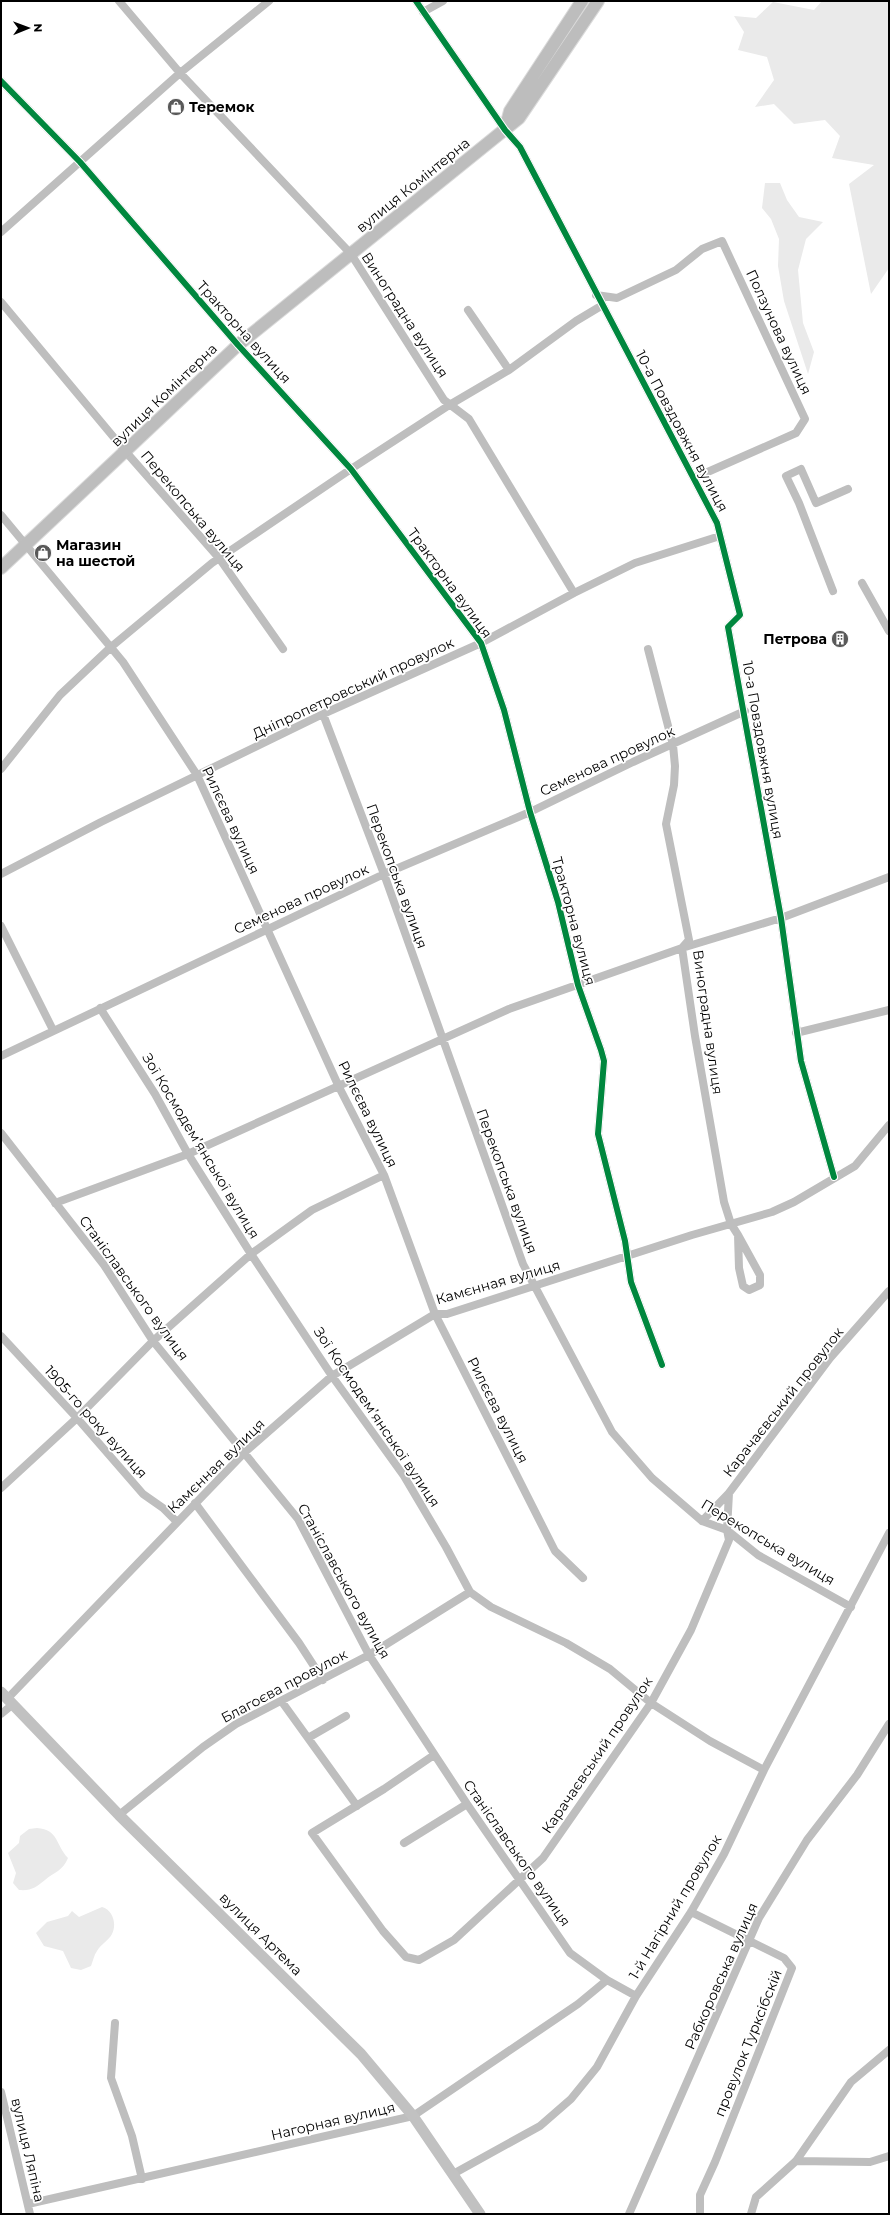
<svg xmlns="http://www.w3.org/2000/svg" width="890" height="2215" viewBox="0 0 890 2215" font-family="Montserrat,sans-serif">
<rect width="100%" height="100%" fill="#fff"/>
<!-- green -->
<path fill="#eaeaea" d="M 822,1 L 889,1 L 889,268 L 871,294 L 849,184 L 874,165 L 832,158 L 840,136 L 825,120 L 794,124 L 774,104 L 755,107 L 774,80 L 767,57 L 738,50 L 744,32 L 734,16 L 756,18 L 773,2 L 814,10 Z
M 765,183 L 780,183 L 787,200 L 799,217 L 823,222 L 806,239 L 798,270 L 803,323 L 814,352 L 808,374 L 784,301 L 778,266 L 779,239 L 771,219 L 762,208 Z
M 37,1828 C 59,1830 55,1844 68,1858 C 63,1871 54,1872 45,1880 C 36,1887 32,1891 19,1890 L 13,1883 L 16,1873 L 8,1853 L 19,1843 L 20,1836 L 29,1829 Z
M 102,1907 C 113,1910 117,1924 112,1934 C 109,1940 101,1944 97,1951 C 94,1955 93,1961 91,1966 L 81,1970 L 71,1968 L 63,1951 L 44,1946 L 36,1933 L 47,1922 L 68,1916 L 72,1911 L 79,1917 Z"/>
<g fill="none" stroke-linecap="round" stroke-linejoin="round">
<defs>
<path id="primary" d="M 505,130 L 510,111 L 582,1
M 1,568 L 238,345 L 519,118 L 598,1"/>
</defs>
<!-- primary casing -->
<use href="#primary" stroke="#dbdbdb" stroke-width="14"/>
<!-- street -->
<path stroke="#bebebe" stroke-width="8" d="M 119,1 L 180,73 L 351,254 L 444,400 L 469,419 L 574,593
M 416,1 L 505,130 L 520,147 L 717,523 L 740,615 L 728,627 L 781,918 L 801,1061 L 834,1177
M 423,12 L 443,1
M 1,81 L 80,162 L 238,345 L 351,469 L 481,643 L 504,710 L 530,812 L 558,902 L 578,985 L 601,1050 L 604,1061 L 598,1134 L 625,1241 L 631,1282 L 662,1365
M 1,232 L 180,73 L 269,1
M 596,295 L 617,298 L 676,270 L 702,249 L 722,241 L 805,419 L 796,433 L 694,478
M 1,302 L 126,452 L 219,558 L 283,649
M 468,310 L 509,370
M 1,515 L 123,662 L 197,775 L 339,1087 L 384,1175 L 435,1314 L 555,1551 L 583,1578
M 862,583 L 889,631
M 833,591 L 799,503 L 786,476 L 801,469 L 816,503 L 848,489
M 648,649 L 673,745 L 675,766 L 674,785 L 666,824 L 689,940 L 682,948
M 323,714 L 384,874 L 523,1264 L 612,1432 L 652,1478 L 702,1521 L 727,1530 L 758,1555 L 851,1607
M 1,769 L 60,695 L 111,647 L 212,563 L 351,469 L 451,404 L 509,370 L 576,321 L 601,306
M 1,874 L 101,822 L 323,714 L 481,643 L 574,593 L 635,563 L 720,536
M 1,926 L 53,1030
M 682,948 L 695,1036 L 724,1202 L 731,1224 L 738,1235 L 739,1268 L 743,1286 L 749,1290 L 760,1285 L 760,1275 L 738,1235
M 100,1008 L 155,1094 L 188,1154 L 251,1254 L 332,1376 L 404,1476 L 446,1547 L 470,1592 L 491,1607 L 566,1643 L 610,1669 L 651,1703 L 710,1741 L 764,1770
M 796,1033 L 889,1010
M 1,1056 L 384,874 L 530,812 L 633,762 L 745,711
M 1,1133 L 104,1265 L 153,1341 L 298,1519 L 369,1655 L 467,1804 L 570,1953 L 607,1980 L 636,1996
M 55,1203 L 188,1154 L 509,1009 L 682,948 L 781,918 L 889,877
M 1,1336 L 77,1418 L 143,1494 L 163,1508 L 176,1521
M 1,1488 L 77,1418 L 153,1341 L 251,1254 L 312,1210 L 384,1175
M 195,1503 L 299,1643 L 323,1680
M 702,1521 L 729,1493
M 8,1698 L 245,1452 L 332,1376 L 435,1314 L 447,1314 L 692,1235 L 772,1212 L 794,1202 L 855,1166 L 889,1125
M 282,1702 L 357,1806
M 1,1714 L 12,1705
M 308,1738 L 346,1716
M 434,1755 L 384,1789 L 312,1833 L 383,1931 L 406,1957 L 419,1960 L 454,1940 L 543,1858 L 651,1703 L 691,1630 L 729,1540 L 727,1530 L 729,1493 L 830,1358 L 889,1291
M 119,1815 L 203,1747 L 236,1724 L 369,1655 L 470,1592
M 404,1843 L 467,1804
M 691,1912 L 784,1958 L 792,1968 L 715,2162 L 700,2195 L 700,2214
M 115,2023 L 111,2078 L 132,2136 L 142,2179
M 1,2092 L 30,2214
M 796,2161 L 870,2162 L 889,2156
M 453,2174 L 540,2126 L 571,2099 L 597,2067 L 636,1996 L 691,1912 L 724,1854 L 764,1770 L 889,1533
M 28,2204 L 413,2116 L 578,2004 L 607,1980
M 629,2214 L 759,1918 L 807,1840 L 857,1775 L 889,1724
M 751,2214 L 756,2197 L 796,2161 L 851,2082 L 889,2050"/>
<!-- secondary -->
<path stroke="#c1c1c1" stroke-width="11" d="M 1,1692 L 119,1815 L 361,2054 L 413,2116 L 480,2214"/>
<!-- primary -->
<use href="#primary" stroke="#bdbdbd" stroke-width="12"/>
<defs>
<path id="cycleway" d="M 416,1 L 505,130 L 520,147 L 717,523 L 740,615 L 728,627 L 781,918 L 801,1061 L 834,1177
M 1,81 L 80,162 L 238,345 L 351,469 L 481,643 L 504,710 L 530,812 L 558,902 L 578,985 L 601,1050 L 604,1061 L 598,1134 L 625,1241 L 631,1282 L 662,1365"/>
</defs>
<!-- cycleway casing -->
<use href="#cycleway" stroke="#fff" stroke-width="8"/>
<!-- cycleway -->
<use href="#cycleway" stroke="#00873e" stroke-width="6"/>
</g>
<!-- icons -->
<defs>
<symbol id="shop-disc" viewBox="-11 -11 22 22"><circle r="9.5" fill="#595959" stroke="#fff"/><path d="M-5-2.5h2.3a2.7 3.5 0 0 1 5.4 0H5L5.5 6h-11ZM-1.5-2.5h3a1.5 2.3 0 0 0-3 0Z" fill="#fff"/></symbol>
<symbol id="building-disc" viewBox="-11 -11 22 22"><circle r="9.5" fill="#595959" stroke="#fff"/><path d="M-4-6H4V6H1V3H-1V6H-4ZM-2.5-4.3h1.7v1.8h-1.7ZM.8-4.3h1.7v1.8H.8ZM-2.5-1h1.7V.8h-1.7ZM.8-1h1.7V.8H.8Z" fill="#fff"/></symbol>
</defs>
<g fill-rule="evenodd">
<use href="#shop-disc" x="166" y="97" width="20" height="20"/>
<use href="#shop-disc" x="33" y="543" width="20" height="20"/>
<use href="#building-disc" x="830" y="629" width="20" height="20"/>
</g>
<g text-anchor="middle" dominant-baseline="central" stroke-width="3.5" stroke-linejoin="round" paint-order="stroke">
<!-- poi labels -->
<g font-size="14" font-weight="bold" fill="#000" stroke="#fff" text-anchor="start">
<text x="189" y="107">Теремок</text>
<text x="56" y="545">Магазин<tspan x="56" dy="16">на шестой</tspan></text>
<text x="827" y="639" text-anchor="end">Петрова</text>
</g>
<!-- street labels -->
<g font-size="14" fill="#000" stroke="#fff">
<text transform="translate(413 185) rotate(-39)">вулиця Комінтерна</text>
<text transform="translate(405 315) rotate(57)">Виноградна вулиця</text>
<text transform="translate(244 332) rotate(48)">Тракторна вулиця</text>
<text transform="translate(779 332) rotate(65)">Ползунова вулиця</text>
<text transform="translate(164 395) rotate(-44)">вулиця Комінтерна</text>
<text transform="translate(682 431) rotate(62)">10-а Повздовжня вулиця</text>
<text transform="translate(193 511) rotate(50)">Перекопська вулиця</text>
<text transform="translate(450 583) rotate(54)">Тракторна вулиця</text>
<text transform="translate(353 688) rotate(-25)">Дніпропетровський провулок</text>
<text transform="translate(763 750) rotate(80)">10-а Повздовжня вулиця</text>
<text transform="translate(607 761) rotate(-25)">Семенова провулок</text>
<text transform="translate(231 820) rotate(65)">Рилєєва вулиця</text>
<text transform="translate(397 876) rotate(70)">Перекопська вулиця</text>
<text transform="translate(301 899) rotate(-25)">Семенова провулок</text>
<text transform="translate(574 921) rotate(75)">Тракторна вулиця</text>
<text transform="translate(708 1022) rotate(82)">Виноградна вулиця</text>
<text transform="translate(368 1114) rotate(64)">Рилєєва вулиця</text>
<text transform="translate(201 1146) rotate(59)">Зої Космодем’янської вулиця</text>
<text transform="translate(507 1181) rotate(70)">Перекопська вулиця</text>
<text transform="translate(498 1282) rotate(-16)">Камєнная вулиця</text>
<text transform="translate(134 1288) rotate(54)">Станіславського вулиця</text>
<text transform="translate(783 1402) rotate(-52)">Карачаєвський провулок</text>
<text transform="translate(498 1410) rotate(63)">Рилєєва вулиця</text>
<text transform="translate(377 1417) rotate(56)">Зої Космодем’янської вулиця</text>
<text transform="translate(96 1422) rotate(48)">1905-го року вулиця</text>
<text transform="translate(216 1466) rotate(-44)">Камєнная вулиця</text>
<text transform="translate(768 1542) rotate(31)">Перекопська вулиця</text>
<text transform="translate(344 1581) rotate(61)">Станіславського вулиця</text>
<text transform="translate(284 1686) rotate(-28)">Благоєва провулок</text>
<text transform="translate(597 1755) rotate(-56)">Карачаєвський провулок</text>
<text transform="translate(517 1853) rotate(55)">Станіславського вулиця</text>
<text transform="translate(675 1907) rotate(-59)">1-й Нагірний провулок</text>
<text transform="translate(261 1934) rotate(45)">вулиця Артема</text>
<text transform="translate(721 1976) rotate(-66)">Рабкоровська вулиця</text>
<text transform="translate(748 2043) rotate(-68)">провулок Турксібскій</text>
<text transform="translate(333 2121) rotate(-13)">Нагорная вулиця</text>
<text transform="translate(28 2150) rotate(77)">вулиця Ляпіна</text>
</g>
</g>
<!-- border -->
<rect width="890" height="2215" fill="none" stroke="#000000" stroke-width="4"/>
<!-- north arrow -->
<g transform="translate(28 28) rotate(89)" stroke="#ffffff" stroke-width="3" paint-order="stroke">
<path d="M0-3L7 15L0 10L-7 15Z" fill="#000000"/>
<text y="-6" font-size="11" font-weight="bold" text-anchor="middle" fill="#000000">N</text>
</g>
</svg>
